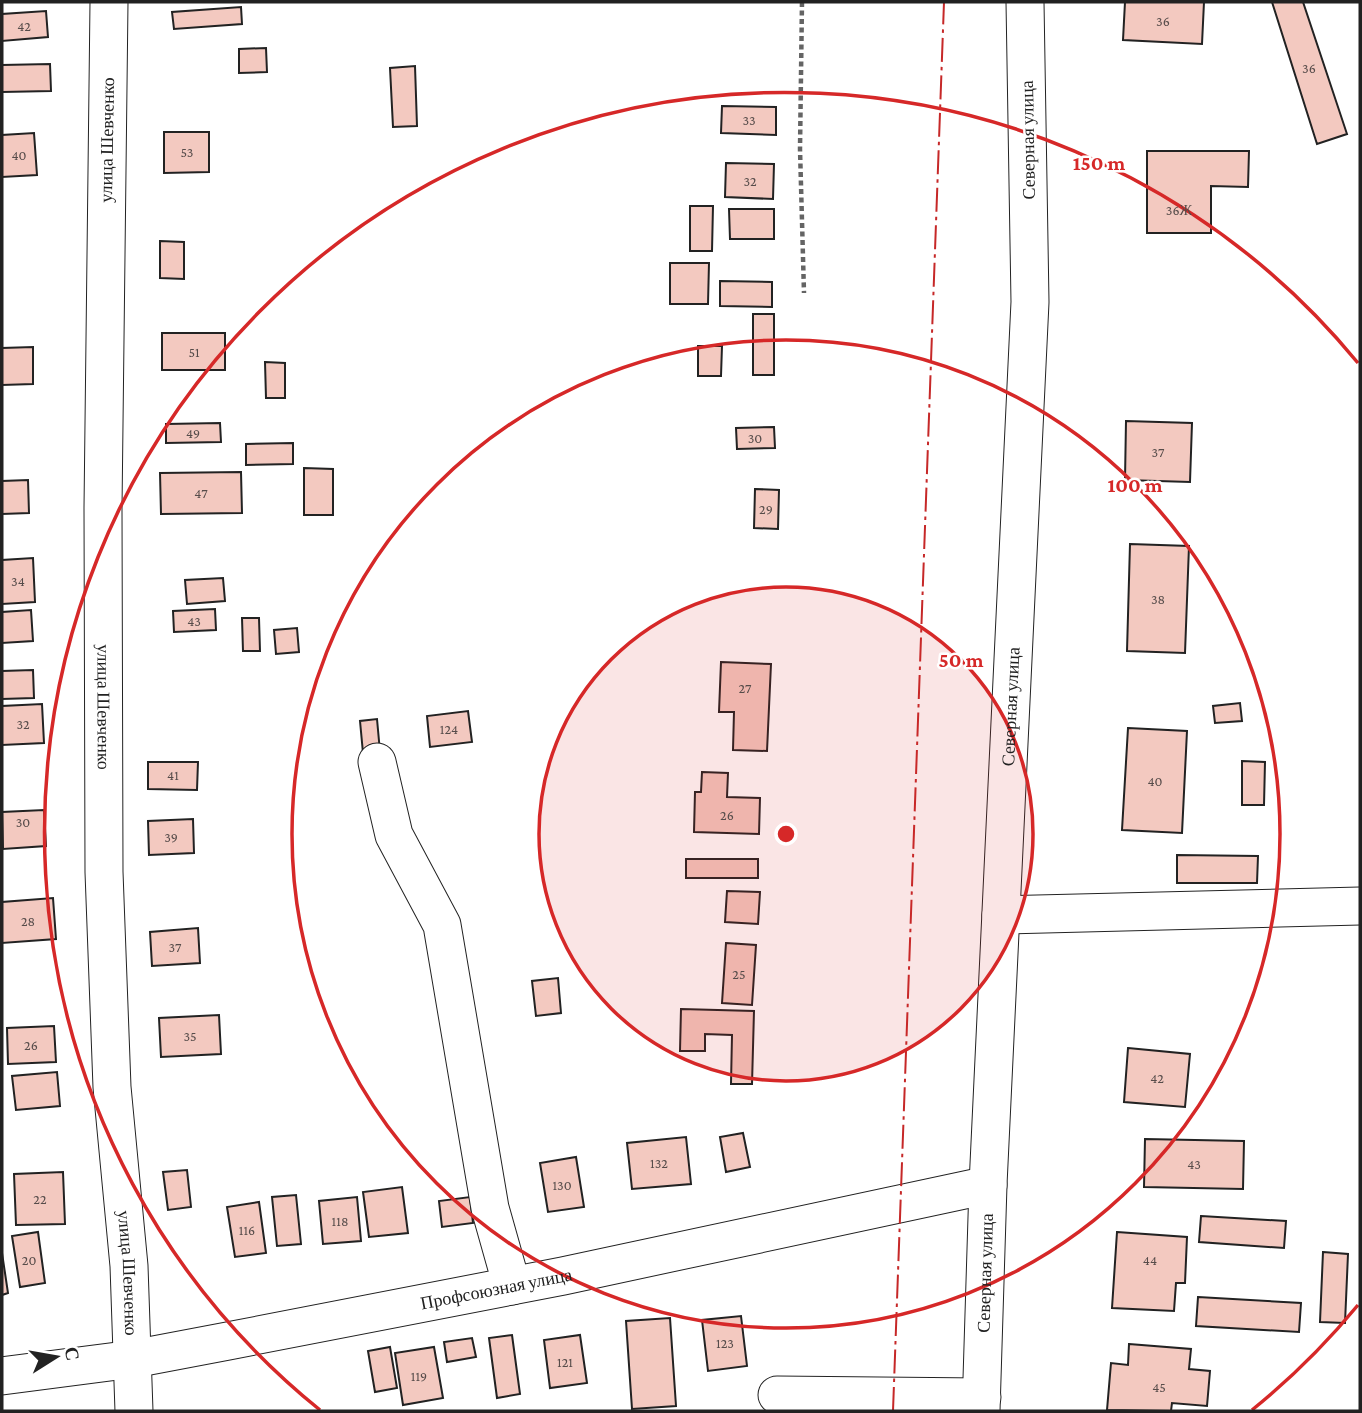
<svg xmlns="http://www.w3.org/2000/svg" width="1362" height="1413" viewBox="0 0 1362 1413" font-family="'Crimson Pro',serif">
<rect width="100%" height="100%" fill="#fff"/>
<!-- building -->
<path fill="#f3c9c0" stroke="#222" stroke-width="2" d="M 1125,2 L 1204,2 L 1202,44 L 1123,40 Z
M 1272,2 L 1303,2 L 1347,134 L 1317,144 Z
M 241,7 L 242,24 L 174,29 L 172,12 Z
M 46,11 L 48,37 L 2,41 L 2,14 Z
M 266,48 L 267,72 L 239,73 L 239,49 Z
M 50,64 L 51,91 L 2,92 L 2,65 Z
M 415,66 L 417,126 L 393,127 L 390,68 Z
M 722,106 L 776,107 L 776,135 L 721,133 Z
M 164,132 L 209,132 L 209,172 L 164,173 Z
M 34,133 L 37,175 L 2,177 L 2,135 Z
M 1147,151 L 1249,151 L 1248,187 L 1211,186 L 1211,233 L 1147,233 Z
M 726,163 L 774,164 L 773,199 L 725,197 Z
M 690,206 L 713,206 L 712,251 L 690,251 Z
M 729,209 L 774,209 L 774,239 L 730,239 Z
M 160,241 L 184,242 L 184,279 L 160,278 Z
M 670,263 L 709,263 L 708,304 L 670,304 Z
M 720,281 L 772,282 L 772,307 L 720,306 Z
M 753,314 L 774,314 L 774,375 L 753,375 Z
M 162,333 L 225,333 L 225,370 L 162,370 Z
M 698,346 L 722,346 L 721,376 L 698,376 Z
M 33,347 L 33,384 L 2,385 L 2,348 Z
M 265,362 L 285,363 L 285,398 L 266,398 Z
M 1126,421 L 1192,423 L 1190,482 L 1125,480 Z
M 220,423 L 221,442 L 166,443 L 166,424 Z
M 774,427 L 775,448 L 737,449 L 736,428 Z
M 293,443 L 293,464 L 246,465 L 246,444 Z
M 304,468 L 333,469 L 333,515 L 304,515 Z
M 241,472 L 242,513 L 161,514 L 160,473 Z
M 28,480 L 29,513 L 2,514 L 2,481 Z
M 755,489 L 779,490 L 778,529 L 754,528 Z
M 1130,544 L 1189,546 L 1185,653 L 1127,651 Z
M 33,558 L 35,602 L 2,604 L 2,560 Z
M 223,578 L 225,601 L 187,604 L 185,580 Z
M 215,609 L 216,630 L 174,632 L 173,611 Z
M 31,610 L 33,641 L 2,643 L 2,612 Z
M 242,618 L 259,618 L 260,651 L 243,651 Z
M 297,628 L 299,652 L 276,654 L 274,630 Z
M 721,662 L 771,664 L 767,751 L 733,750 L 734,712 L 719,712 Z
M 33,670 L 34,698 L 2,699 L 2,671 Z
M 1240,703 L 1242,721 L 1215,723 L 1213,706 Z
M 42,704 L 44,743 L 2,745 L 2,706 Z
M 468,711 L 472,742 L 430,747 L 427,716 Z
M 377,719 L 380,752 L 363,753 L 360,721 Z
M 1128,728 L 1187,731 L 1182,833 L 1122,830 Z
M 1242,761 L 1265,762 L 1264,805 L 1242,805 Z
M 148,762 L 198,762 L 197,790 L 148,789 Z
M 702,772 L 728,773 L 727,797 L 760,798 L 759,834 L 694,832 L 695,792 L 701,792 Z
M 44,810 L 46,846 L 3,849 L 2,812 Z
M 193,819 L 194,853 L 149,855 L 148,821 Z
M 1177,855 L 1258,856 L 1257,883 L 1177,883 Z
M 686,859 L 758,859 L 758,878 L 686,878 Z
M 727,891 L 760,892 L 758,924 L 725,922 Z
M 53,898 L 56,939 L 2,943 L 2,902 Z
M 198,928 L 200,963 L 152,966 L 150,932 Z
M 726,943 L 756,945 L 752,1005 L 722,1003 Z
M 558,978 L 561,1013 L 536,1016 L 532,981 Z
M 681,1009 L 754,1011 L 752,1084 L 731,1084 L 732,1035 L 705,1034 L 705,1051 L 680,1051 Z
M 219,1015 L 221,1054 L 161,1057 L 159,1018 Z
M 54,1026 L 56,1062 L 8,1064 L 7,1028 Z
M 1128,1048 L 1190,1054 L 1185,1107 L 1124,1102 Z
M 57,1072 L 60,1106 L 16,1110 L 12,1076 Z
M 743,1133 L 750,1167 L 726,1172 L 720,1137 Z
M 686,1137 L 691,1184 L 632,1189 L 627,1143 Z
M 1145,1139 L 1244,1141 L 1243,1189 L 1144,1187 Z
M 576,1157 L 584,1207 L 548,1212 L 540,1163 Z
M 187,1170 L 191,1207 L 168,1210 L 163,1172 Z
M 63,1172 L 65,1224 L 16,1225 L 14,1174 Z
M 402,1187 L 408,1233 L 369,1237 L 363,1192 Z
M 296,1195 L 301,1244 L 277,1246 L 272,1197 Z
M 357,1197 L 361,1241 L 323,1244 L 319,1201 Z
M 470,1197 L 473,1223 L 442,1227 L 439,1201 Z
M 259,1202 L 266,1253 L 235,1257 L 227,1207 Z
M 1201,1216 L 1286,1221 L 1284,1248 L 1199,1242 Z
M 38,1232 L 45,1283 L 20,1287 L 12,1236 Z
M 1117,1232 L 1187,1237 L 1185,1283 L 1176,1283 L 1174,1311 L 1112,1308 Z
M 1323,1252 L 1348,1254 L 1345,1323 L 1320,1322 Z
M 2,1253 L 8,1293 L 2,1295 Z
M 1198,1297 L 1301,1303 L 1299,1332 L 1196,1326 Z
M 741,1316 L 747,1366 L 708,1371 L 702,1320 Z
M 670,1318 L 676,1406 L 632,1409 L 626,1321 Z
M 512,1335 L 520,1394 L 497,1398 L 489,1338 Z
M 580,1335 L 587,1383 L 550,1388 L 544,1340 Z
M 472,1338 L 476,1357 L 447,1362 L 444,1342 Z
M 1129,1344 L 1191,1349 L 1189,1369 L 1210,1371 L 1207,1406 L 1172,1403 L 1171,1411 L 1107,1410 L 1111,1363 L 1128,1365 Z
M 390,1347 L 397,1388 L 375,1392 L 368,1351 Z
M 434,1347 L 443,1398 L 403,1405 L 395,1353 Z"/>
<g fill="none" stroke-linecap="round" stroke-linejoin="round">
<defs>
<g id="minor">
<path id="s1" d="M 109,2 L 103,508 L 104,872 L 112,1087 L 129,1266 L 134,1411"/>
<path d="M 377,762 L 394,835 L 442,925 L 490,1208 L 512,1286"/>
<path d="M 1001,915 L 1360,906"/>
<path id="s2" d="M 2,1376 L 133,1359 L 228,1341 L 563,1276 L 988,1185"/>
<path d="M 777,1395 L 982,1397"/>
<path id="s3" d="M 981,1411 L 988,1185 L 1030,302 L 1025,2"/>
</g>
</defs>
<!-- minor casing -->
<use href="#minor" stroke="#222" stroke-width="39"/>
<!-- path -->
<path stroke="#646464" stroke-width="4.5" stroke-dasharray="5 3.5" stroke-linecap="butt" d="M 802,2 L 800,149 L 804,293"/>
<!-- minor -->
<use href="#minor" stroke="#fff" stroke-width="37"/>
<!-- power -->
<path stroke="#c62828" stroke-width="2" stroke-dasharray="24 5 3.5 5" stroke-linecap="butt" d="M 893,1411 L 944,2"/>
</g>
<!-- distance rings -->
<circle cx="786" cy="834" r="247" fill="#d62828" fill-opacity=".12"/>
<g fill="none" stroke="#d62828" stroke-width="3.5">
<circle cx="786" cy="834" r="247"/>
<circle cx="786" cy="834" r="494"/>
<path d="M1358 1305A741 741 0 0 1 1252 1410M320 1410A741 741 0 1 1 1358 363"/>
</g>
<g text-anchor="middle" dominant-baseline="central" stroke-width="5" stroke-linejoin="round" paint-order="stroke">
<!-- number labels -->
<g font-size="14" fill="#564c4a">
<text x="1163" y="21">36</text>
<text x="24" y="26">42</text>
<text x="1309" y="68">36</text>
<text x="749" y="120">33</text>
<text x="187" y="152">53</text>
<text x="19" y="155">40</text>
<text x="750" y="181">32</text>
<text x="1179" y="210">36Ж</text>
<text x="194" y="352">51</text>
<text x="193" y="433">49</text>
<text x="755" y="438">30</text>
<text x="1158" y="452">37</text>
<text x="201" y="493">47</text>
<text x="766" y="509">29</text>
<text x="18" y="581">34</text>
<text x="1158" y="599">38</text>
<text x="194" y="621">43</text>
<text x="745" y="688">27</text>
<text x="23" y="724">32</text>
<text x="449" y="729">124</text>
<text x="173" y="775">41</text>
<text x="1155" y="781">40</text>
<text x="727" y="815">26</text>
<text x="23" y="822">30</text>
<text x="171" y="837">39</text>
<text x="28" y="921">28</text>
<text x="175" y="947">37</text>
<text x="739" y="974">25</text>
<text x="190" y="1036">35</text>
<text x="31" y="1045">26</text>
<text x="1157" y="1078">42</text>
<text x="659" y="1163">132</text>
<text x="1194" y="1164">43</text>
<text x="562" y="1185">130</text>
<text x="40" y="1199">22</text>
<text x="340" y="1221">118</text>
<text x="247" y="1230">116</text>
<text x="29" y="1260">20</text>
<text x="1150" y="1260">44</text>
<text x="725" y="1343">123</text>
<text x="565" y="1362">121</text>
<text x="419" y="1376">119</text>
<text x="1159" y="1387">45</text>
</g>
<!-- street labels -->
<g font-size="18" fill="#222" stroke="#fff">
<text transform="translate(107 140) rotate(-89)">улица Шевченко</text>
<text transform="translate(1028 140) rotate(-91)">Северная улица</text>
<text stroke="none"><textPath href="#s1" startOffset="705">улица Шевченко</textPath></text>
<text stroke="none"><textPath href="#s3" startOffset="705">Северная улица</textPath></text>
<text stroke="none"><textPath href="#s1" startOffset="1272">улица Шевченко</textPath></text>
<text stroke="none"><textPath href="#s3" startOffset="138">Северная улица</textPath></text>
<text stroke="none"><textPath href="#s2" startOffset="502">Профсоюзная улица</textPath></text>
</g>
</g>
<circle cx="786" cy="834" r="10" fill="#d62828" stroke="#fff" stroke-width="3.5"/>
<g font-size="21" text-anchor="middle" font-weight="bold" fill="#d62828" stroke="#fff" stroke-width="5" stroke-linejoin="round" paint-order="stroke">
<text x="1099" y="170">150 m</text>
<text x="1135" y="492">100 m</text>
<text x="961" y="667">50 m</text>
</g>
<!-- border -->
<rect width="1362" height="1413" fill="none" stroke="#222222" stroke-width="7"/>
<!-- north arrow -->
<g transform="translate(56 1357) rotate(79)" stroke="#ffffff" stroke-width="5" paint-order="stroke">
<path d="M0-5L12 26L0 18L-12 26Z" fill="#222222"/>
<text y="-10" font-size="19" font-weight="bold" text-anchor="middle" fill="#222222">С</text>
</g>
</svg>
